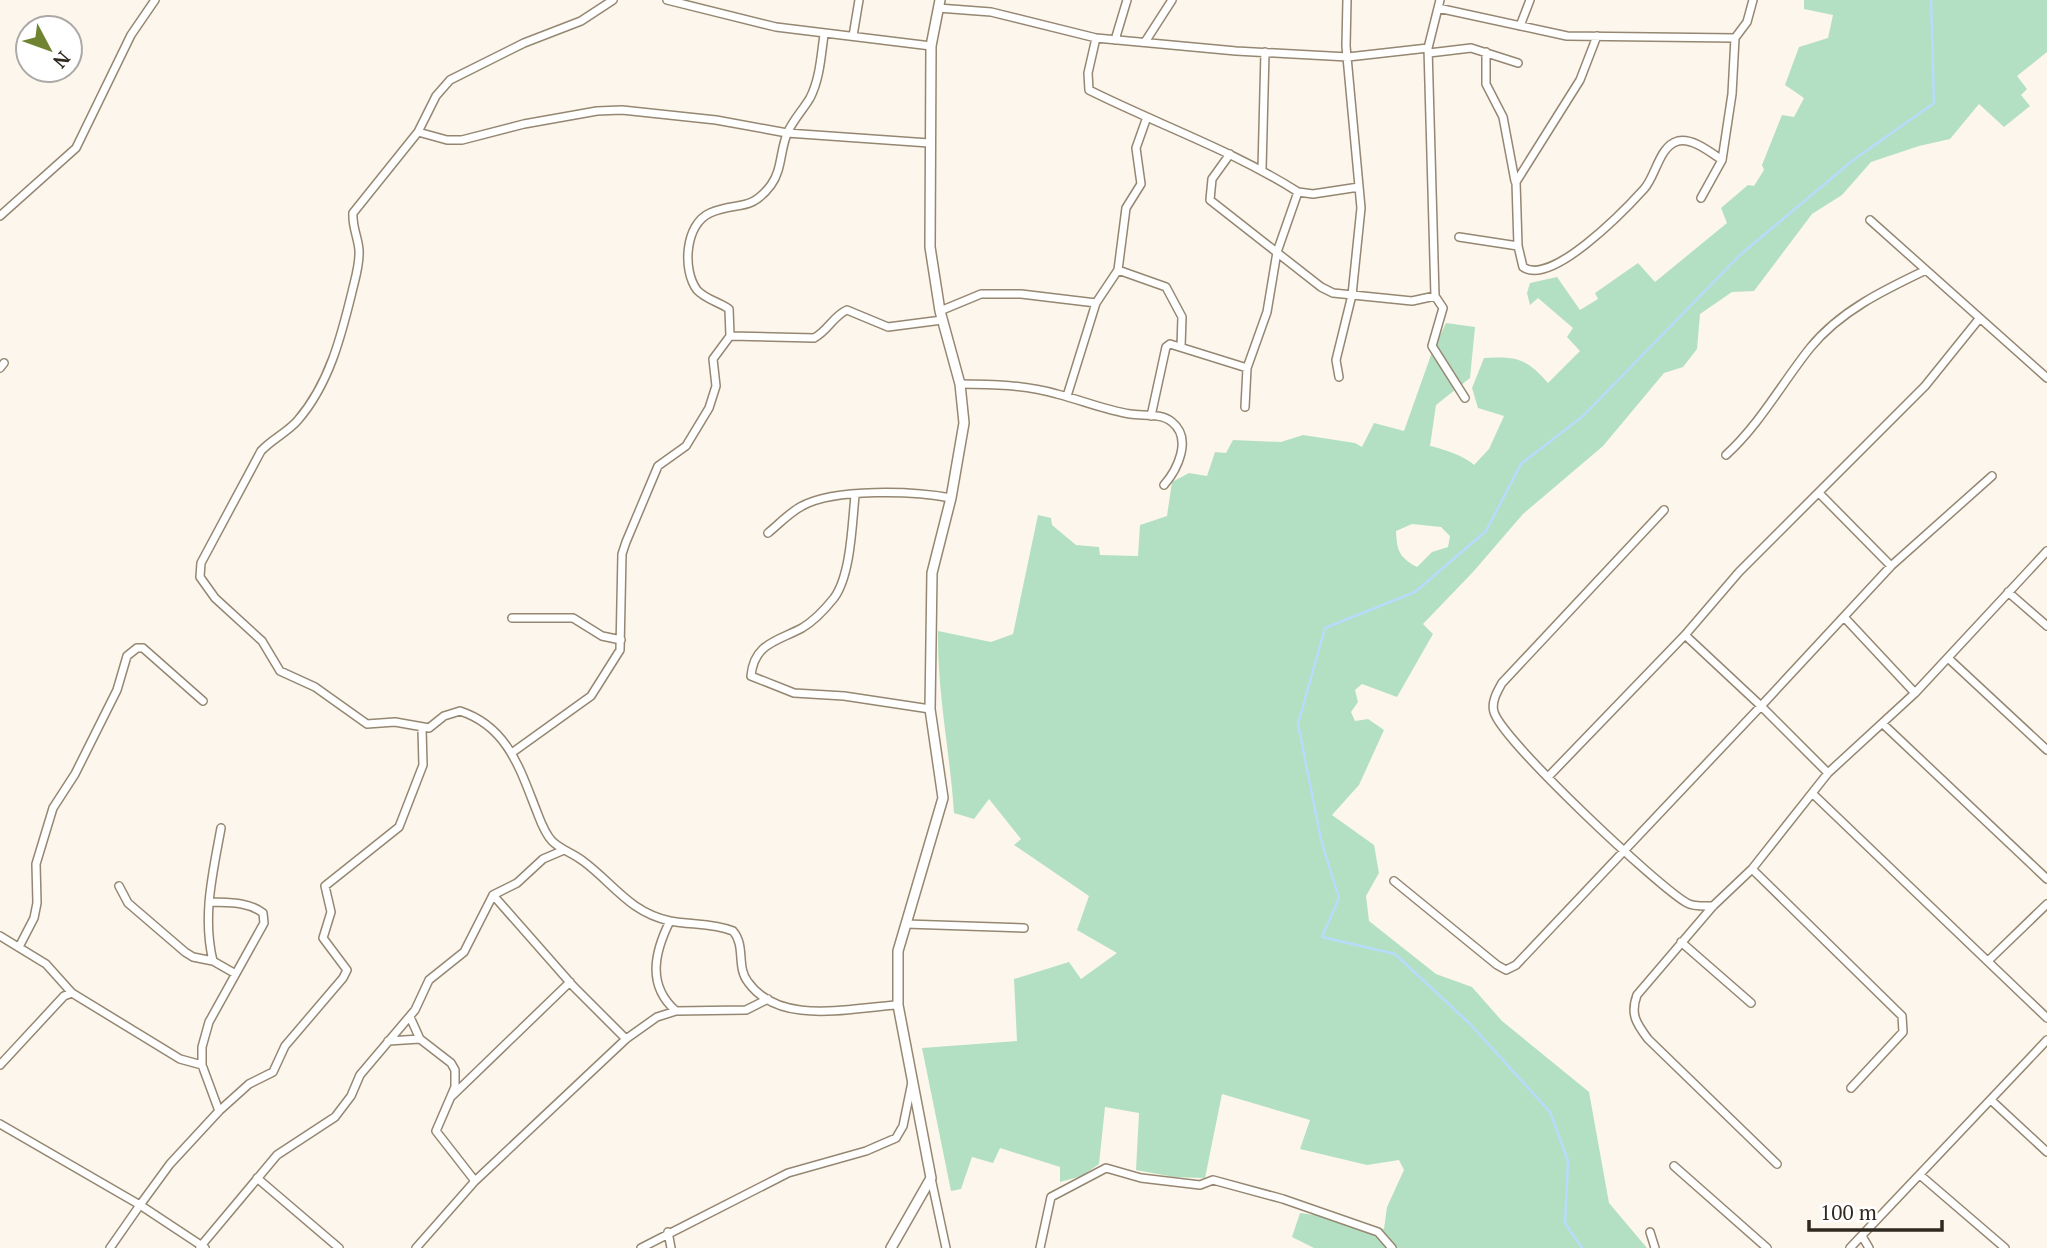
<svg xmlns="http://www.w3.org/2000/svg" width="2047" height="1248" viewBox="0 0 2047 1248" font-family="'PT Serif',serif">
<rect width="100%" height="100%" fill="#fdf6ec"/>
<!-- green -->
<path fill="#b3e0c2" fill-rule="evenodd" d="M 1804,0 L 2047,0 L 2047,52 L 2017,76 L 2027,89 L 2021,95 L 2030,106 L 2004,127 L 1979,104 L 1950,139 L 1919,146 L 1871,162 L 1842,195 L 1812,214 L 1754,291 L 1732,292 L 1700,314 L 1697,349 L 1683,367 L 1664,373 L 1603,446 L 1523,514 L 1473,572 L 1423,624 L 1433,634 L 1397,697 L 1362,684 L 1355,690 L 1358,702 L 1351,712 L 1355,721 L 1368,719 L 1384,730 L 1359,785 L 1332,815 L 1374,845 L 1379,873 L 1366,896 L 1369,921 L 1436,974 L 1472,987 L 1502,1021 L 1589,1092 L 1609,1203 L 1647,1248 L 1314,1248 L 1292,1237 L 1300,1213 L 1351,1220 L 1384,1229 L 1387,1207 L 1404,1170 L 1399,1160 L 1367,1165 L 1300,1149 L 1310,1120 L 1222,1094 L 1205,1178 L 1174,1177 L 1136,1170 L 1139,1113 L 1105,1107 L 1099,1164 L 1082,1176 L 1060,1182 L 1060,1167 L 1000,1148 L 993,1163 L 972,1157 L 961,1189 L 951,1191 L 922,1048 L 1017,1041 L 1014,979 L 1069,962 L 1081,979 L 1117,953 L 1077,930 L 1089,896 L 1014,845 L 1021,839 L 989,799 L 974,819 L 954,813 C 950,752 937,692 938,631 L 991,642 L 1013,634 L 1038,515 L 1051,518 L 1052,525 L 1076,545 L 1099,547 L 1100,555 L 1138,556 L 1140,525 L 1167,516 L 1172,482 L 1189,473 L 1207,476 L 1215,452 L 1226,453 L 1233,440 L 1281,442 L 1303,435 L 1355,443 L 1362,447 L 1374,423 L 1404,431 L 1431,355 L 1446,323 L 1475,327 L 1470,378 L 1436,405 L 1430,446 C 1443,449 1465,456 1474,465 L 1489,449 L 1504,416 L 1478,408 L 1472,388 L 1484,358 C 1516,356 1526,358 1548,383 L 1580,351 L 1567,337 L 1573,328 L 1538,298 L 1530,305 L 1527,293 L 1530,283 L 1557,277 L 1580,310 L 1598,299 L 1595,293 L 1638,263 L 1655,282 L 1727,223 L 1721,208 L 1748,185 L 1754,186 L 1764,170 L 1762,165 L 1782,115 L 1794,117 L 1804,98 L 1785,85 L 1799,47 L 1828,38 L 1833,15 L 1804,9 ZM 1412,524 L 1441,527 L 1450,536 L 1448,547 L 1432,552 L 1417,567 C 1399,557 1397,551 1396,531 Z"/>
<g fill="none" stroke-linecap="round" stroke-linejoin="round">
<!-- stream -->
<path stroke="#b6dcfc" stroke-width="2.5" d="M 1582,1248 L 1565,1223 L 1568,1161 L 1550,1112 L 1470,1024 L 1395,954 L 1322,937 L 1339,898 L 1321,840 L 1298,724 L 1325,628 L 1415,592 L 1486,531 L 1521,464 L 1583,416 L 1740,255 L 1852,161 L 1934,103 L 1931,0"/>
<defs>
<path id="minor" d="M 613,0 L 581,21 L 524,43 L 450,80 L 436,96 L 418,132 L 353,213 C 352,227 358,237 359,250 C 360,264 355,279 352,292 C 341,337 329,384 298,420 C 288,432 272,439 261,451 L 201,563 L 200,577 L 215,598 L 262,641 L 280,671 L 315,687 L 367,724 L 395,722 L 429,728 L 444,716 L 460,711 C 506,726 519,766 535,807 C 540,819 543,831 552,841 C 561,850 573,853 583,861 C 613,883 629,912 670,921 C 691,925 713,923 733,931 C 746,946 736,967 748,982 C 780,1027 852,1007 898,1005
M 667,0 L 776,27 L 931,46
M 938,8 L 991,12 L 1096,38 L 1236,51 L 1348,57 L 1428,48 L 1440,0
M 1438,8 L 1567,36 L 1735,38
M 1520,26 L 1530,0
M 824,35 C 821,55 820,79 810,98 C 803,110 792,121 787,134 C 780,151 782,170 771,185 C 750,213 737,201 710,213 C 685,224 682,270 697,290 C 705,299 719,302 729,309 L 730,336 L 814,338 C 828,331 833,316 847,310 L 888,327 L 942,320
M 853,36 L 859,0
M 1597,36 L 1580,80 L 1516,182 L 1518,246 L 1523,267 C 1551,287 1625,210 1644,189 C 1656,176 1659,146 1678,141 C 1693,138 1710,152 1722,160
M 1096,38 L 1088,73 L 1089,90 C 1159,125 1232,150 1298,192 L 1277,252 L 1267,312 L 1247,368 L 1245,407
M 1115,40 L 1127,0
M 1145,42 L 1172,0
M 1486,52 L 1486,84 L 1503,117 L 1515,181
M 1429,53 L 1471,48 L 1518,63
M 418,132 L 447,140 L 462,140 L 524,124 L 597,111 L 622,110 L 716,120 L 787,133 L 929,143
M 1230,154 L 1212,179 L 1210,200 L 1321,287 L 1333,293 L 1412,301 L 1435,296 L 1428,48
M 1262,169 L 1265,52
M 1298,192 L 1313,194 L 1359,187
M 1701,198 L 1722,160 L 1732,94 L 1735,38 L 1747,22 L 1753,0
M 0,216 L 76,148 L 131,35 L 155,0
M 1870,220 L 2047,378
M 1459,237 L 1518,246
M 1118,270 L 1166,287 L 1182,317 L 1181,347
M 1435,296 L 1443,308 L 1432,346 L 1465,398
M 940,311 L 981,294 L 1021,294 L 1096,303
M 0,368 L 4,363
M 1339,377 L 1336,360 L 1352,295 L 1361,208 L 1346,46 L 1347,0
M 960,384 C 993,384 1025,385 1057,394 C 1081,400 1105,410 1130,414 C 1144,416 1161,413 1172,422 C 1193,439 1177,470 1164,485
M 1067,396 L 1096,303 L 1118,270 L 1126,208 L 1141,184 L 1136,148 L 1147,117
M 1151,416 L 1166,347 L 1170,344 L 1247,368
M 1726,455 C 1760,424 1782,383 1810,348 C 1840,311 1884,290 1926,270
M 1820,494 L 1891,566
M 855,496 C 852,524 851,575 834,598 C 826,608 814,621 802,628 C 778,641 754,643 751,676 L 794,693 L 844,696 L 930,709
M 1664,510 L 1502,683 C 1497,692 1491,702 1494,712 C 1502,740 1657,886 1687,903 C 1694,907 1704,906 1713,906
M 768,533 C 779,524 790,512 802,506 C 835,488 914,491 951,498
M 2008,592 L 2047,626
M 1844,617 L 1915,693
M 512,618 L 573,618 L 602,636 L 621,640
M 1948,658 L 2047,750
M 1883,724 L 2047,879
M 513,752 L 591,696 L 620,650 L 622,554 L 626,542 L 658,466 L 686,446 L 709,408 L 716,386 L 713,359 L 730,336
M 1828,773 L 1761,706 L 1891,566 L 1992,476
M 1548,777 L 1685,635 L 1739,572 L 1925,386 L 1979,319
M 1813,794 L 2047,1018
M 1752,869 L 1902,1016 L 1903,1032 L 1851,1088
M 1394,881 L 1497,965 L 1506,970 L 1516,965 L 1761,706 L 1685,635
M 119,886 L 128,903 L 185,952 L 193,957 L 213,961 L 234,973
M 493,895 L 574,987 L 626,1039
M 670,921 C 655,951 646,985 676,1011 L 746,1010 L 768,999
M 906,924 L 1024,928
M 0,936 L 46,964 L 72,993
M 1681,942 L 1751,1003
M 19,947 L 34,918 L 37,903 L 36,864 L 53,808 L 75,774 L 117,690 L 127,656 L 137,648 L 143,648 L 203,701
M 1989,960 L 2047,904
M 213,961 C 202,916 213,872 221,828
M 410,1017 L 420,1039 L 451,1063 L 455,1070 L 455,1087 L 436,1131 L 475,1181 L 416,1248
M 388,1041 L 420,1039
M 0,1065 L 64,996 L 72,993 L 180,1059 L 202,1065 L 219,1111
M 202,1065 L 202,1047 L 209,1022 L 264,923 L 263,913 C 247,901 228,903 209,902
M 452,1096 L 570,982
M 1992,1101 L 2047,1152
M 0,1124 L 140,1205 L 110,1248
M 1777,1164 L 1648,1039 C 1636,1023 1630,1014 1637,995 L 1713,906 L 1752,869 L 1828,773 L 1915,693 L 2047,551
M 1674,1166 L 1767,1248
M 1920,1175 L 2005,1248
M 257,1178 L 339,1248
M 931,1178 L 946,1248
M 475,1181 L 626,1039 L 657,1017 L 676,1011
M 668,1232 L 671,1248
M 1650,1232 L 1655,1248
M 1862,1236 L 1869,1248
M 200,1247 L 277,1155 L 335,1117 L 351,1096 L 360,1075 L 415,1010 L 429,980 L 464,952 L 493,895 L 517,883 L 543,859 L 564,850
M 205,1248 L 140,1205 L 170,1164 L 219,1111 L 249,1084 L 273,1072 L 285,1046 L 343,978 L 347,970 L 323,938 L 331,912 L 325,886 L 399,827 L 423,765 L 422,729
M 641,1248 L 788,1173 L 866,1151 L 896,1138 L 903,1126 L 912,1082
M 1040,1248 L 1051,1197 L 1106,1168 L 1141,1178 L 1200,1185 L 1213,1180 L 1283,1199 L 1378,1232 L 1392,1248
M 1850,1248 L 2047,1040"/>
<path id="tertiary" d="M 891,1248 L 931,1178 L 898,1005 L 898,951 L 943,798 L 930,709 L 932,573 L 951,498 L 964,423 L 960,384 L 940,311 L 930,247 L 931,46 L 940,0"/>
</defs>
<!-- minor casing -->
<use href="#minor" stroke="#958771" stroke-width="10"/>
<!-- tertiary casing -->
<use href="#tertiary" stroke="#958771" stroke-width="12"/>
<!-- minor -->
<use href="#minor" stroke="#fff" stroke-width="7"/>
<!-- tertiary -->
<use href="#tertiary" stroke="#fff" stroke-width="9"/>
</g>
<!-- north arrow -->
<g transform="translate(49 49) rotate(131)"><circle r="33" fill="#ffffff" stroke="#aca9a6" stroke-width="2"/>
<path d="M0-5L12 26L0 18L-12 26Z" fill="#6f8333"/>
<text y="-10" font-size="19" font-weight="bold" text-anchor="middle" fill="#2f2920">N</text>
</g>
<!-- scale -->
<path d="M1809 1220v10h133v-10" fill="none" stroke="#2f2920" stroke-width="3.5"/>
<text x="1820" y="1220" font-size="21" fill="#2f2920" stroke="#ffffff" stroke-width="5" paint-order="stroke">100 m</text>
</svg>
